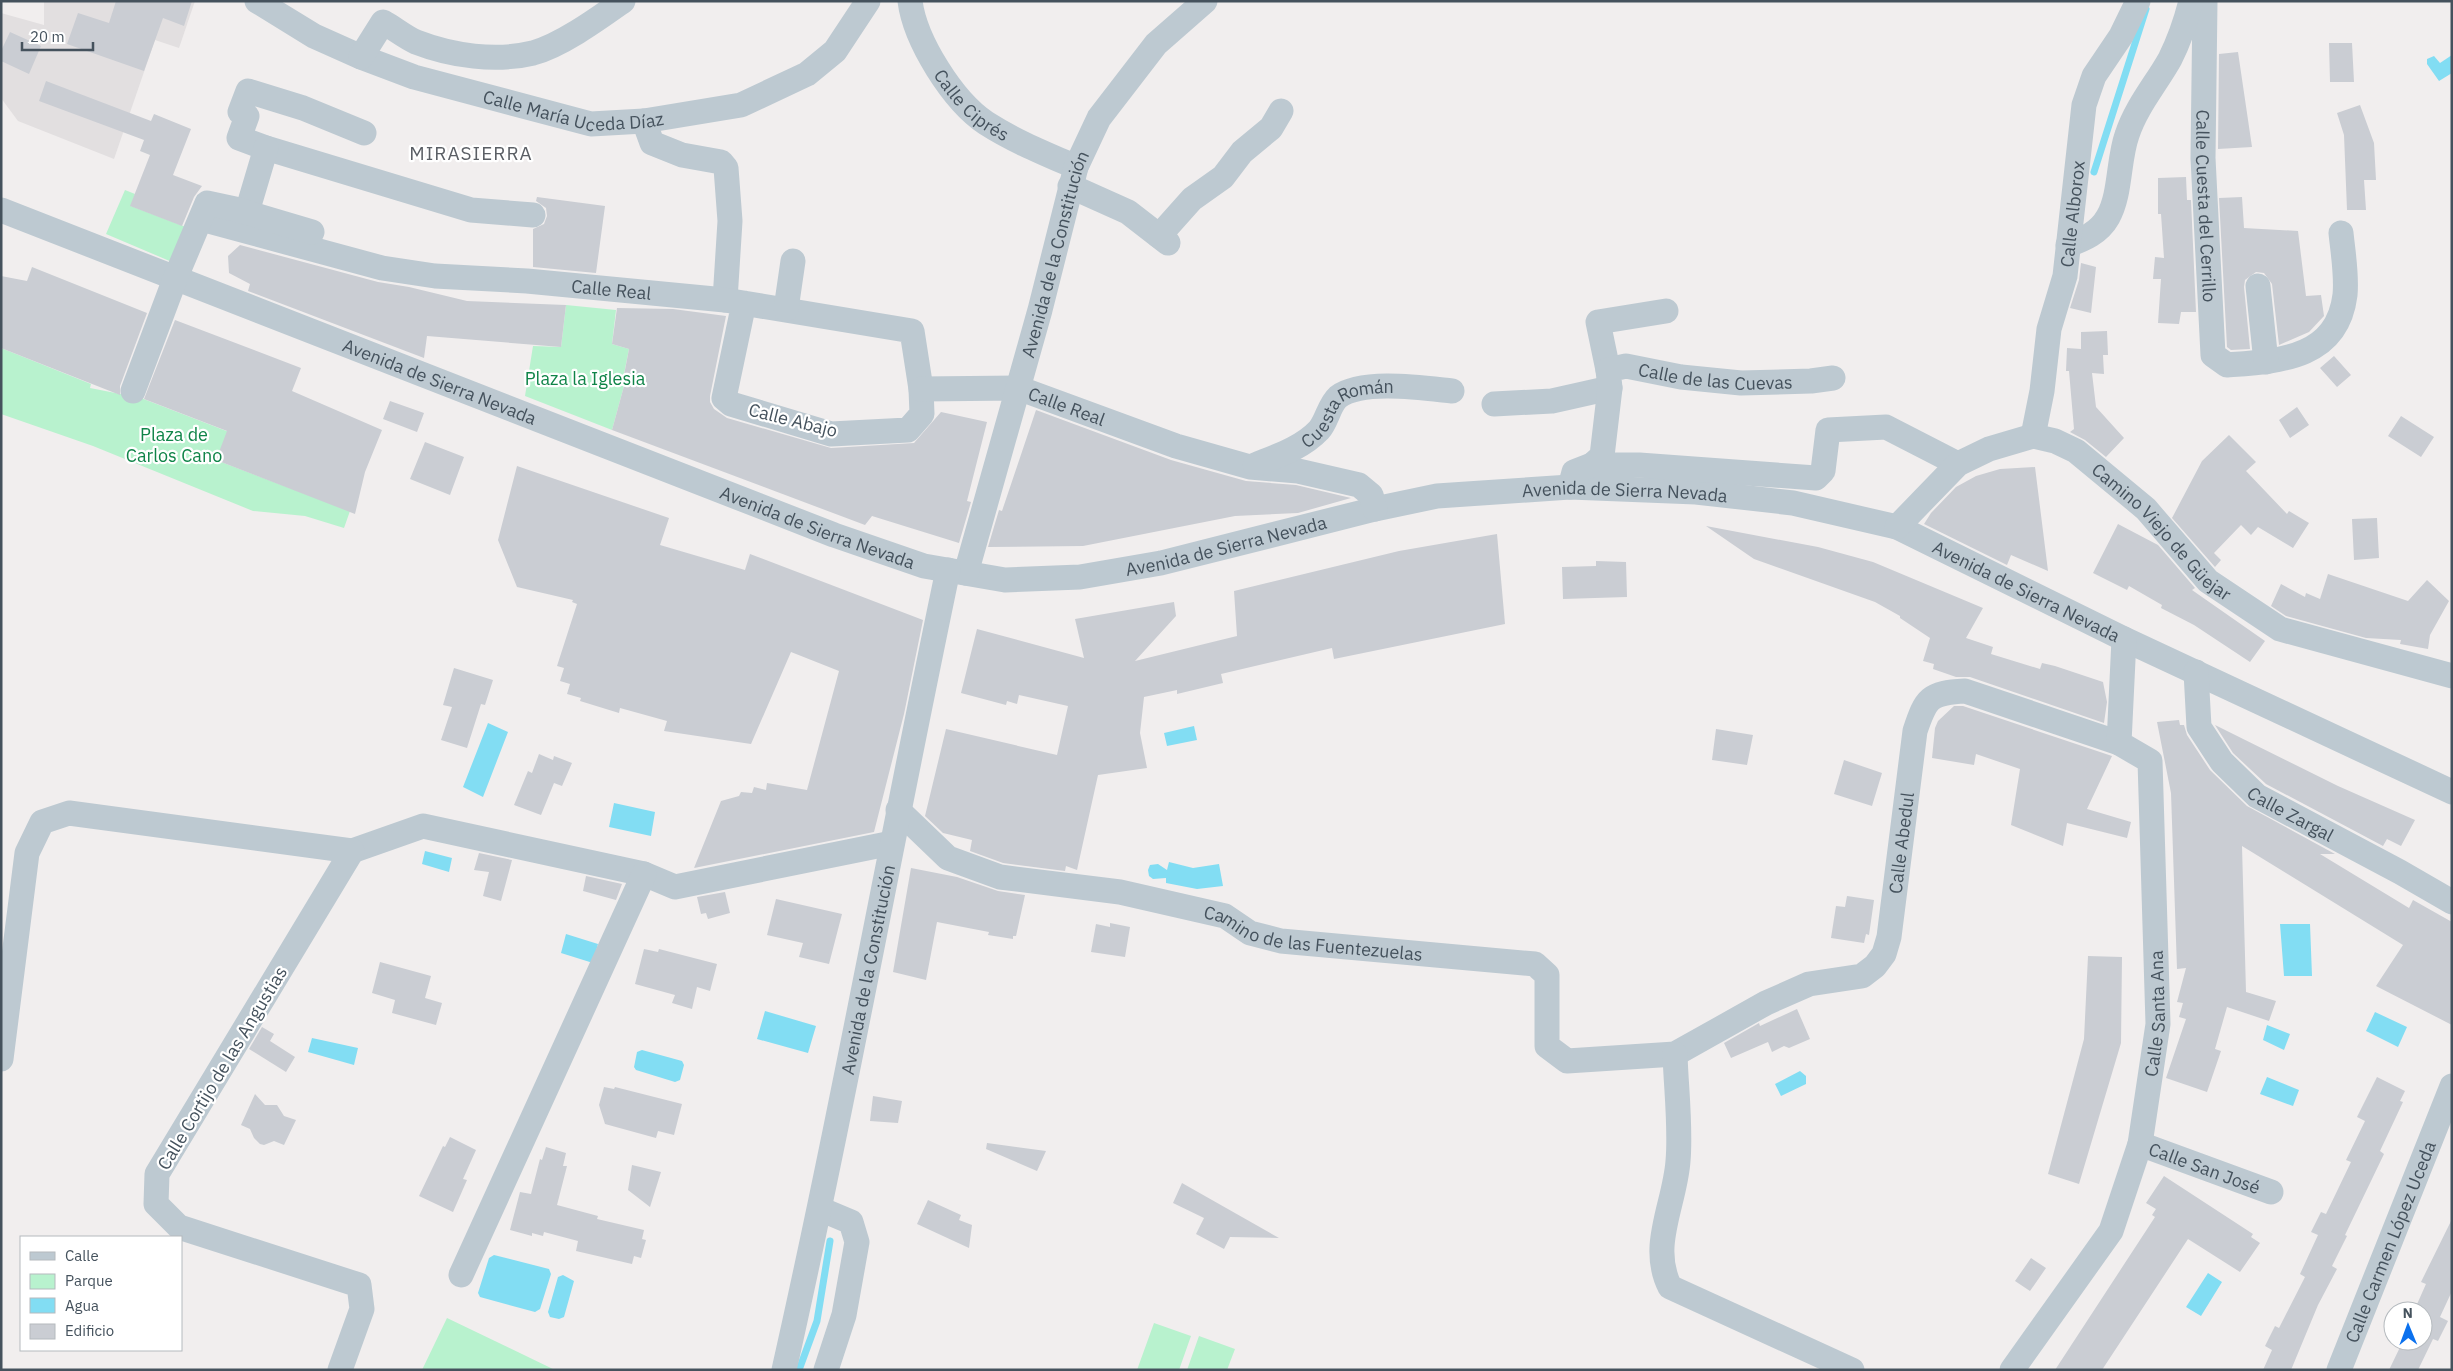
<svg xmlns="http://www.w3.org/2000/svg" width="2453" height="1371" viewBox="0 0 2453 1371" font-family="'IBM Plex Sans',sans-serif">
<rect width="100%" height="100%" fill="#f1eeee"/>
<!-- education -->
<path fill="#e2dfe0" d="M 44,1 L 195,1 L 179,48 L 155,40 L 114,159 L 18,121 L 1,98 L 1,13 L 44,25 Z"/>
<!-- green -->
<path fill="#b8f2ce" d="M 125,190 L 135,194 L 131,206 L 186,227 L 172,262 L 106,234 Z
M 566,305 L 616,310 L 612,344 L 629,349 L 624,374 L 627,375 L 612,430 L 525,396 L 533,346 L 561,347 Z
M 1,348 L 91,384 L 90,388 L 141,398 L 229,432 L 216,460 L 350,511 L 344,528 L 305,516 L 253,511 L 93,446 L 1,414 Z
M 447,1318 L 555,1370 L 422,1370 Z
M 1154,1323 L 1191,1336 L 1179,1370 L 1137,1370 Z
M 1199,1336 L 1235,1349 L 1227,1370 L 1187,1370 Z"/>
<!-- water -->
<path fill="#82ddf3" d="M 2452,55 L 2452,73 L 2439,81 L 2427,64 L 2427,59 L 2434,56 L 2440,63 Z
M 488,723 L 508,732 L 483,797 L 463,787 Z
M 1194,726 L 1197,740 L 1167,746 L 1164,733 Z
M 614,803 L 655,812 L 651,836 L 609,827 Z
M 425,851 L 452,858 L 449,872 L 422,864 Z
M 1169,862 L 1193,868 L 1219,864 L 1223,886 L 1197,889 L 1166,883 L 1166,878 L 1153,879 L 1149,876 L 1148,870 L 1150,865 L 1158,864 L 1167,870 Z
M 2280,924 L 2310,924 L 2312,976 L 2284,976 Z
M 566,934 L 598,944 L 593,963 L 561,953 Z
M 765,1011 L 816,1026 L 808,1053 L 757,1039 Z
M 2375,1012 L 2407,1027 L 2398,1047 L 2366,1031 Z
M 2267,1025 L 2290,1034 L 2284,1050 L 2263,1040 Z
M 312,1038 L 358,1048 L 354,1065 L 308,1052 Z
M 642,1050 L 682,1061 L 684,1065 L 680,1080 L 675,1082 L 636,1070 L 634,1067 L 637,1052 Z
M 1800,1071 L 1806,1076 L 1806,1084 L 1781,1096 L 1775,1084 Z
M 2267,1077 L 2299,1090 L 2293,1106 L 2260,1094 Z
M 494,1255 L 549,1269 L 551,1274 L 540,1309 L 535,1312 L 480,1297 L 478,1293 L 489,1258 Z
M 2208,1273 L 2222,1282 L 2201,1316 L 2186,1307 Z
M 563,1275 L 574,1281 L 564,1317 L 559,1319 L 550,1317 L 548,1312 L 558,1277 Z"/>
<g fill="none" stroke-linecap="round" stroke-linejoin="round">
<!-- stream -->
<path stroke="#82ddf3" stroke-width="7" d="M 2094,172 L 2146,9
M 799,1370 L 817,1321 L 830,1241"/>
</g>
<!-- building -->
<path fill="#cacdd3" d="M 116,1 L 192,1 L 184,26 L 163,18 L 144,71 L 67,44 L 78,13 L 109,23 Z
M 10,32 L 41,46 L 29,74 L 1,61 L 1,51 Z
M 2329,43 L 2352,43 L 2354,82 L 2330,82 Z
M 2238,52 L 2252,147 L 2218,149 L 2219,54 Z
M 46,81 L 151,121 L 154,114 L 191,129 L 173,175 L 202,186 L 194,197 L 182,226 L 130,206 L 150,155 L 140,151 L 144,140 L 39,101 Z
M 2360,105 L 2374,143 L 2376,180 L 2364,180 L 2366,210 L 2347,210 L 2344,135 L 2337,113 Z
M 2186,177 L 2187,200 L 2191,200 L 2196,312 L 2181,312 L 2179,324 L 2158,323 L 2161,279 L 2153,279 L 2155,257 L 2164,258 L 2161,214 L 2158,214 L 2158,178 Z
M 537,197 L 605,206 L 596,273 L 533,267 L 533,229 L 544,224 L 547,216 L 546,208 L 536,201 Z
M 2242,197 L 2244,228 L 2298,231 L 2306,296 L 2321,295 L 2324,316 L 2309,332 L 2279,345 L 2272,284 L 2264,273 L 2256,272 L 2245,280 L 2244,287 L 2250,349 L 2231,350 L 2227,347 L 2219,198 Z
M 240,245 L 378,282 L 409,287 L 467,301 L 566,305 L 561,347 L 427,336 L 424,358 L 248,291 L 250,284 L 229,273 L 228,256 Z
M 2081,263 L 2096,267 L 2091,313 L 2070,308 L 2079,280 Z
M 32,267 L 147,313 L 120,386 L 120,395 L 1,348 L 1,276 L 27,281 Z
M 617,308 L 673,309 L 726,316 L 710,396 L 710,402 L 714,409 L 727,418 L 831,448 L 914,443 L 941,412 L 987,422 L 967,501 L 971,502 L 959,543 L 872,516 L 865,525 L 612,430 L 627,375 L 624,375 L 629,349 L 612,344 Z
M 175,320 L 301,368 L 292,391 L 382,430 L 365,472 L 355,514 L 216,460 L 227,431 L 144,399 Z
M 2107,331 L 2108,355 L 2103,355 L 2104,374 L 2092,373 L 2096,407 L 2124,438 L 2106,457 L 2085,440 L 2070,432 L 2074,429 L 2069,371 L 2066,371 L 2067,348 L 2081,349 L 2081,332 Z
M 2334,356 L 2351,375 L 2337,387 L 2320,368 Z
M 390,401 L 424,413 L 417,432 L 383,419 Z
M 2297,407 L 2309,425 L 2290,438 L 2279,420 Z
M 1036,410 L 1171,460 L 1246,481 L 1296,485 L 1351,498 L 1298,513 L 1235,516 L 1083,546 L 988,547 L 999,510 L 1002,511 Z
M 2401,416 L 2434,437 L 2421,457 L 2388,436 Z
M 2229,435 L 2256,462 L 2246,471 L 2287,514 L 2289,511 L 2309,523 L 2293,548 L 2258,527 L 2251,535 L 2241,525 L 2214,553 L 2221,560 L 2215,567 L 2172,518 L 2202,461 Z
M 425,442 L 464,457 L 450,495 L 410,479 Z
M 517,466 L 669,518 L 660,545 L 745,570 L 750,554 L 923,620 L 904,714 L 874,832 L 694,868 L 721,801 L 739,796 L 741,792 L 752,793 L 754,787 L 766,790 L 767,783 L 807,790 L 839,671 L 791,652 L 751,744 L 664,731 L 667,721 L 620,708 L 619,713 L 580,701 L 581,698 L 567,694 L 570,684 L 560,681 L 564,668 L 557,666 L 577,604 L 572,602 L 573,600 L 517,587 L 498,540 Z
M 2035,467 L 2048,571 L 2011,555 L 2007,565 L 1924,524 L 1931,513 L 1956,487 L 1976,476 L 2000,469 Z
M 2377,518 L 2379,558 L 2354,560 L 2352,519 Z
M 2118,524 L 2158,545 L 2195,588 L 2192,590 L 2265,641 L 2250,662 L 2194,625 L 2161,608 L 2162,605 L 2129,586 L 2127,590 L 2093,573 Z
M 1706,526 L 1818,547 L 1873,562 L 1983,608 L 1966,638 L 1993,647 L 1991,654 L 2040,669 L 2042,663 L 2055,666 L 2103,682 L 2107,702 L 2104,723 L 1970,677 L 1956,677 L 1933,669 L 1934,664 L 1923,661 L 1930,638 L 1900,618 L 1900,616 L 1875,602 L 1754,559 Z
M 1497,534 L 1505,624 L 1334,659 L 1332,648 L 1221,674 L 1223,683 L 1177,694 L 1177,690 L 1144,697 L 1140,733 L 1147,768 L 1098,775 L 1077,870 L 1066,866 L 1065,871 L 1003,863 L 970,851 L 972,840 L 943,833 L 925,816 L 946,729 L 1057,755 L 1068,706 L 1019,695 L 1017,704 L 1007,701 L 1006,705 L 961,693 L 977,629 L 1084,658 L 1075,619 L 1174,602 L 1176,616 L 1135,661 L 1237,636 L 1234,591 L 1399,551 Z
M 1596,561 L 1626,562 L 1627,597 L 1563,599 L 1562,567 L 1596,566 Z
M 2328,574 L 2408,601 L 2427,580 L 2449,601 L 2430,635 L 2428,649 L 2400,644 L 2401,640 L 2366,638 L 2286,616 L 2271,606 L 2281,584 L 2305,597 L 2306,593 L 2320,599 Z
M 454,668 L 493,680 L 485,705 L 481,704 L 467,748 L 441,740 L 452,707 L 443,705 Z
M 1954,706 L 1963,706 L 2112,756 L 2087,809 L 2131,822 L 2127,838 L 2067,823 L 2063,846 L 2011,825 L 2020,769 L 1976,754 L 1974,765 L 1932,758 L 1935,728 L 1938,721 Z
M 2179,720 L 2180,725 L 2184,725 L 2187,735 L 2210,770 L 2247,806 L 2335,854 L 2320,854 L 2409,908 L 2413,900 L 2452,922 L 2452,1025 L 2376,986 L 2403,945 L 2242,846 L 2246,992 L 2276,1001 L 2269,1021 L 2227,1007 L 2215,1049 L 2221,1051 L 2207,1092 L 2166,1078 L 2186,1019 L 2179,1017 L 2183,1003 L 2177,1002 L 2186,968 L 2177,969 L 2171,793 L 2157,722 Z
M 2215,725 L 2338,786 L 2415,820 L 2401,846 L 2387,839 L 2383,846 L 2266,784 L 2233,753 Z
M 1716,729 L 1753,735 L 1747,765 L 1712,760 Z
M 539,754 L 553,760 L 554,756 L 572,763 L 562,786 L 554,783 L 541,815 L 514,805 L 528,771 L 532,773 Z
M 1844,760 L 1882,773 L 1872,806 L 1834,794 Z
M 479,853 L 512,860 L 501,901 L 483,896 L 489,872 L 474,870 Z
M 911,868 L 957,877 L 998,891 L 1025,895 L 1016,936 L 1013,936 L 1013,939 L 988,935 L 989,932 L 937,922 L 926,980 L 893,972 Z
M 586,876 L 622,884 L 616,900 L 583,891 Z
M 725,892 L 730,913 L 708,919 L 706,913 L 701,914 L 697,897 Z
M 1847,896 L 1874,900 L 1869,935 L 1866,934 L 1864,943 L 1831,938 L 1836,906 L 1845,907 Z
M 776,899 L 842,914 L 829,964 L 799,957 L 803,943 L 767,935 Z
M 1110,923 L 1130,927 L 1125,957 L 1091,952 L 1096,924 L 1110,927 Z
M 644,949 L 658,952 L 659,949 L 717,964 L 710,991 L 697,987 L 692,1009 L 672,1003 L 675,995 L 635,984 Z
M 2088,956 L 2122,957 L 2121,1043 L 2079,1184 L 2048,1174 L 2084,1039 Z
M 380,962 L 431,976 L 425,998 L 442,1003 L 436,1025 L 392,1013 L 395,1000 L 372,993 Z
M 1797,1009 L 1810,1039 L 1789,1048 L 1784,1046 L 1772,1052 L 1768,1042 L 1731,1058 L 1724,1043 L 1759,1023 L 1760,1026 Z
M 262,1027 L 274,1034 L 270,1041 L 295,1057 L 286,1072 L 249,1049 Z
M 2377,1077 L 2405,1091 L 2400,1101 L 2403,1102 L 2380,1151 L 2384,1154 L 2345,1235 L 2347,1236 L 2332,1266 L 2337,1269 L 2318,1305 L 2291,1370 L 2263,1370 L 2272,1350 L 2265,1346 L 2275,1326 L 2279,1328 L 2305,1277 L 2300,1274 L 2318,1235 L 2311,1232 L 2321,1212 L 2326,1214 L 2351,1162 L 2346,1160 L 2365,1121 L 2357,1117 Z
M 604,1087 L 614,1089 L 615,1087 L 682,1104 L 674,1135 L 658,1131 L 656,1138 L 605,1124 L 599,1105 Z
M 255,1094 L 265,1105 L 277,1105 L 284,1116 L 296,1120 L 284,1145 L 274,1141 L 264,1145 L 260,1144 L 254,1138 L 250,1129 L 241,1125 Z
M 873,1096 L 902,1101 L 898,1123 L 870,1121 Z
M 450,1137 L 476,1150 L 463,1179 L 467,1180 L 453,1212 L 419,1196 L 443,1146 L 445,1147 Z
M 987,1143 L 1046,1151 L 1037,1171 L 986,1149 Z
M 546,1147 L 566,1153 L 563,1166 L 567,1166 L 557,1205 L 598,1216 L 597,1219 L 644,1230 L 642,1239 L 646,1240 L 641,1258 L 634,1256 L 632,1264 L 576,1251 L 578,1241 L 544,1232 L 543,1236 L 532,1233 L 532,1236 L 510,1230 L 520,1192 L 531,1194 L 540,1159 L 542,1160 Z
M 632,1165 L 661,1172 L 650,1207 L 628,1190 Z
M 2164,1176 L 2253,1234 L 2251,1237 L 2260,1243 L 2240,1272 L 2188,1239 L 2102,1370 L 2055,1370 L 2155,1217 L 2152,1215 L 2156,1209 L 2146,1203 Z
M 1182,1183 L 1279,1238 L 1230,1237 L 1224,1249 L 1196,1234 L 1204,1218 L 1173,1203 Z
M 928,1200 L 961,1215 L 959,1220 L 972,1225 L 969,1248 L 917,1224 Z
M 2452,1219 L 2452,1291 L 2440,1317 L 2448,1321 L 2438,1341 L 2433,1339 L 2418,1370 L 2389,1370 L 2403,1341 L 2423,1341 L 2423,1311 L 2414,1311 L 2426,1284 L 2421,1282 Z
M 2031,1258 L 2046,1268 L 2030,1291 L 2015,1281 Z"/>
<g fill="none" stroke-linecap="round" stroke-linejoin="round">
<!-- minor -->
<g stroke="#bdc9d1" stroke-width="25">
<path id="s1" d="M 257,1 L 314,36 L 361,57 L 414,77 L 591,124 L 644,121 L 741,105 L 807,74 L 835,51 L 868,1"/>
<path id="s2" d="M 910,1 C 915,41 953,101 986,123 C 1014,141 1046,154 1076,167"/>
<path id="s3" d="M 2205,1 L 2203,158 L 2213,355 L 2227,365 C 2279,361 2337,359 2345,295 C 2347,275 2343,253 2341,233"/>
<path d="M 361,57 L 383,22 C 394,28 405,37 416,42 C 452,56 496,62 533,53 C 562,45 599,18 623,1"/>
<path d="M 644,121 L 652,143 L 682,155 L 721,162 L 726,168 L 730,221 L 725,300"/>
<path d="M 364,133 L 303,108 L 248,91 L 240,112 L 247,116 L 239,138 L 266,148 L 471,210 L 533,215"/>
<path d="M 1070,186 L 1128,212 L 1168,243"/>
<path id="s4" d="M 1,210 L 834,535 L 924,566 L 1005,580 L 1080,577 L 1161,563 L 1375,509 L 1437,496 L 1570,487 L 1696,492 L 1793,503 L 1897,527 L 2124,639 L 2452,792"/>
<path d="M 247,212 L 266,148"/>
<path id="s5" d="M 201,219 L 382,268 L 435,276 L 527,281 L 725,300 L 912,331 L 921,389 L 922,414 L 908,430 L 831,434 L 731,404 L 724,398 L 744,303"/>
<path d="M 1159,236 L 1192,199 L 1223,177 L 1242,152 L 1271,128 L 1281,111"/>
<path d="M 2068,245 C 2084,239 2099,233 2108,217 C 2121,194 2118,160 2127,135 C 2136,107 2156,84 2170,59 C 2179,41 2186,21 2191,1"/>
<path d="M 2258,286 L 2266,362"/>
<path d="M 786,309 L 793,261"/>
<path d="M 1608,370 L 1598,322 L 1666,311"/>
<path id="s6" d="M 921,389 L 1018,388 L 1176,446 L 1250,467 L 1298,471 L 1359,485 L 1371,495 L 1375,509"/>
<path d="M 133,391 L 175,279 L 207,203 L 235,209 L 312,232"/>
<path d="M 1494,404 L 1552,401 L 1610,388"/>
<path id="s7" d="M 2033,436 L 2042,391 L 2049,329 L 2065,276 L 2084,105 L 2094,76 L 2121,36 L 2138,1"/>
<path id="s8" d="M 1255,465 C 1277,456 1302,448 1319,430 C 1327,421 1329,405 1338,397 C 1362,379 1423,388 1452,391"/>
<path id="s9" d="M 1592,465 L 1602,456 L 1610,388 L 1608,370 L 1626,366 L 1681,377 L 1741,383 L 1811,381 L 1833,378"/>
<path d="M 1570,487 L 1574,472 L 1592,465 L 1639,465 L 1816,478 L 1823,471 L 1828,430 L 1886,427 L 1958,464"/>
<path id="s10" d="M 1897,527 L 1958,464 L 1989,449 L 2033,436 L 2055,441 L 2076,451 L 2146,509 L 2208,581 L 2280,629 L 2452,676"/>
<path id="s11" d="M 966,573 L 1040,310 L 1076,167 L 1099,118 L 1156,44 L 1205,1"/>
<path id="s12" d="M 2196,672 L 2199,727 L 2222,762 L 2257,796 L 2400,872 L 2452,902"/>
<path id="s13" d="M 898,810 L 948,858 L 1000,877 L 1120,892 L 1225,916 L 1250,933 L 1281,941 L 1535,964 L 1547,975 L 1547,1046 L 1567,1061 L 1675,1054 L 1766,1003 L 1809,984 L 1862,976 L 1875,966 L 1884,954 L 1889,937 L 1915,731 C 1926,698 1929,693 1965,691 L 2119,743"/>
<path d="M 352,851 L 423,826 L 644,874 L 675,887 L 892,843"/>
<path d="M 1675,1054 C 1676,1088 1681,1127 1678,1161 C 1675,1204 1649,1246 1670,1287 L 1852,1370"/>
<path d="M 1,1059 L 27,853 L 42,822 L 69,813 L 352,851 L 157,1174 L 156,1204 L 179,1227 L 359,1285 L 362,1309 L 340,1370"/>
<path id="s14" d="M 2140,1144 L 2271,1192"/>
<path d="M 820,1209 L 851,1222 L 857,1242 L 844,1315 L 826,1370"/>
<path d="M 461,1275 L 644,874"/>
<path id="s15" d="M 784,1370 C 844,1104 892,836 948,570"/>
<path id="s16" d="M 2012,1370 L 2111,1231 L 2140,1144 L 2158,1024 L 2150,761 L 2119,743 L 2124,639"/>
<path id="s17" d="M 2339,1370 L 2452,1086"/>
</g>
</g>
<g text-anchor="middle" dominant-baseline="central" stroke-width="4.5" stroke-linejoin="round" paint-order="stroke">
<!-- street labels -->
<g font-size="18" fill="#45525d" stroke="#fff">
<text stroke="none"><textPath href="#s2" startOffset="124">Calle Ciprés</textPath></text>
<text stroke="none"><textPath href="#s1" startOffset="339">Calle María Uceda Díaz</textPath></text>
<text stroke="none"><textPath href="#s3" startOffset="205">Calle Cuesta del Cerrillo</textPath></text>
<text stroke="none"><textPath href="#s7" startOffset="226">Calle Alborox</textPath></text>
<text stroke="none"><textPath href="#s11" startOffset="331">Avenida de la Constitución</textPath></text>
<text stroke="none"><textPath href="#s5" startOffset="418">Calle Real</textPath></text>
<text stroke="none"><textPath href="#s9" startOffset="209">Calle de las Cuevas</textPath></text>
<text stroke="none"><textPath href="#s4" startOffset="471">Avenida de Sierra Nevada</textPath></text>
<text stroke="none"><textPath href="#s6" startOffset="149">Calle Real</textPath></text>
<text stroke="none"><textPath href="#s8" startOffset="111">Cuesta Román</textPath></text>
<text transform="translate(793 420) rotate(14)">Calle Abajo</text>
<text stroke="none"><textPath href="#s4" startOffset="1701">Avenida de Sierra Nevada</textPath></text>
<text stroke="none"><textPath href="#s4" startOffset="876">Avenida de Sierra Nevada</textPath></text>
<text stroke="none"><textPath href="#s10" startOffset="332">Camino Viejo de Güejar</textPath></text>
<text stroke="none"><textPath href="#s4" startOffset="1296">Avenida de Sierra Nevada</textPath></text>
<text stroke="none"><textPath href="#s4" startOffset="2121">Avenida de Sierra Nevada</textPath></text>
<text stroke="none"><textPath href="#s12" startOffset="184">Calle Zargal</textPath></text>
<text stroke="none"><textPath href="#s13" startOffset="1240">Calle Abedul</textPath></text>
<text stroke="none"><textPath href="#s13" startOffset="445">Camino de las Fuentezuelas</textPath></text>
<text stroke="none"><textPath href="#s15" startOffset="409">Avenida de la Constitución</textPath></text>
<text stroke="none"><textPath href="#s16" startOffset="394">Calle Santa Ana</textPath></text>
<text transform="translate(222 1068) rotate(-59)">Calle Cortijo de las Angustias</text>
<text stroke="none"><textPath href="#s14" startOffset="69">Calle San José</textPath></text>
<text stroke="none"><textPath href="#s17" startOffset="138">Calle Carmen López Uceda</textPath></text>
</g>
<!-- park labels -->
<g font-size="18" fill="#0f8448" stroke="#fff">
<text x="585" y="378">Plaza la Iglesia</text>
<text x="174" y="434">Plaza de<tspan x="174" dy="21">Carlos Cano</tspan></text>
</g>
<!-- neighbourhood labels -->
<g font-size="19" letter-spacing="1" fill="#5a5e64" stroke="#fff">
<text x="471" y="153">MIRASIERRA</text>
</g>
</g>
<!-- border -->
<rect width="2453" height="1371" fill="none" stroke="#45525d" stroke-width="5"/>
<!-- legend -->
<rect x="20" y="1236" width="162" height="115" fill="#ffffff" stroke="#b5babe"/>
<rect x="30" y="1252" width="25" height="8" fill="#bdc9d1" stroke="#b5babe"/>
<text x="65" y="1261" font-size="15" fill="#45525d">Calle</text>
<rect x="30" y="1274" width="25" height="15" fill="#b8f2ce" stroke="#b5babe"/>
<text x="65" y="1286" font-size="15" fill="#45525d">Parque</text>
<rect x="30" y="1298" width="25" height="15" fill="#82ddf3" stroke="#b5babe"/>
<text x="65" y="1311" font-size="15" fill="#45525d">Agua</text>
<rect x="30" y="1324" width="25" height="15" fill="#cacdd3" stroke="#b5babe"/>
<text x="65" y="1336" font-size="15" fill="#45525d">Edificio</text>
<!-- north arrow -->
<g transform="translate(2408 1326) rotate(359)"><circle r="24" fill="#ffffff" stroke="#b5babe"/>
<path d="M0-4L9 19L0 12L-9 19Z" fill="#0b71ee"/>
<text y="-8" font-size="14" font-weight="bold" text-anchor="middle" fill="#45525d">N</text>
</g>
<!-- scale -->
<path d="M22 42v8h71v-8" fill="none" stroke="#45525d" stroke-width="2.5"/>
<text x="30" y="42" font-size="15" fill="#45525d" stroke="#ffffff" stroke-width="4" paint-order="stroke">20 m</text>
</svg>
